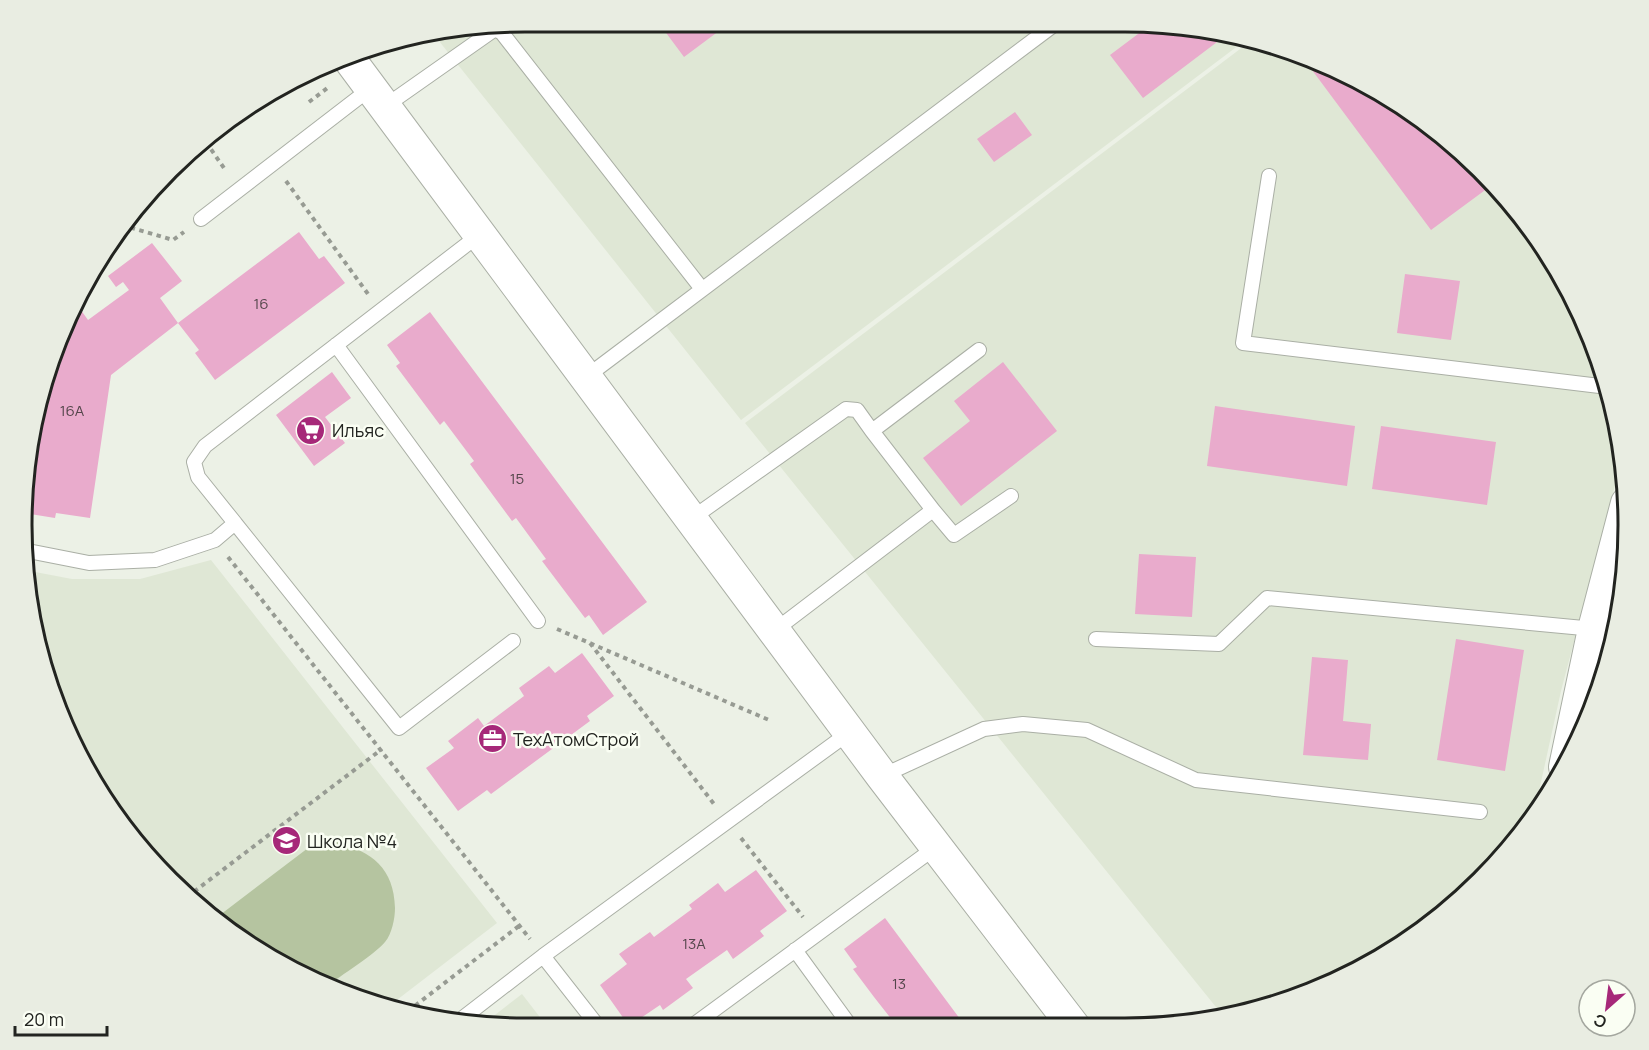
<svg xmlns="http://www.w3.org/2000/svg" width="1649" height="1050" viewBox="0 0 1649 1050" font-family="Manrope,sans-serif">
<rect width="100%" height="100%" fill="#ecf1e6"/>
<!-- built -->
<path fill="#dfe7d5" d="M 525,21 L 1190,25 L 1243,42 L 741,420 L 435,36 Z
M 1248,43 L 1347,73 L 1456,146 L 1524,218 L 1576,302 L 1611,394 L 1622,459 L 1561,691 L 1534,814 L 1503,857 L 1431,925 L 1347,977 L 1254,1012 L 1224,1017 L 745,423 Z
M 211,560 L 497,923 L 389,1006 L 332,990 L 193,904 L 89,777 L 38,655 L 30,571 L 72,579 L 140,579 Z
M 522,994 L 546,1025 L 482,1025 Z"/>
<!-- green -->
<path fill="#b5c4a0" d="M 337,842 C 372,852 394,868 395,908 C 395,918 392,934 385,942 C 373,956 341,975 326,987 L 216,918 L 312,845 Z"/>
<!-- building -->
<path fill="#e9abcc" d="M 658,22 L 731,22 L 684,57 Z
M 1150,25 L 1190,25 L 1225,36 L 1143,98 L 1110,55 Z
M 1320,65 L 1347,73 L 1456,146 L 1492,185 L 1431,230 L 1312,70 Z
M 1015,112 L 1032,135 L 994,162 L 977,139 Z
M 299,232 L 319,259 L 324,256 L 345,283 L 215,380 L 195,353 L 199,350 L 178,323 Z
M 152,243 L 182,281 L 160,298 L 178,323 L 111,375 L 90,518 L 56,513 L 55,518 L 24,513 L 23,499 L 30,453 L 48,363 L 78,306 L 88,320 L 129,290 L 123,282 L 116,287 L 108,276 Z
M 1405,274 L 1460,281 L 1451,340 L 1397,333 Z
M 430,312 L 647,602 L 603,635 L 589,615 L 585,618 L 542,561 L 546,559 L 516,518 L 512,521 L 470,464 L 474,461 L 444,421 L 440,425 L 396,366 L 400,363 L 387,345 Z
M 1003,362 L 1057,431 L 961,506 L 923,458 L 970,421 L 954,401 Z
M 332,372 L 351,398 L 325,417 L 345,443 L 314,466 L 276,415 Z
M 1215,406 L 1355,426 L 1347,486 L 1207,466 Z
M 1381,426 L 1496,442 L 1487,505 L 1372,489 Z
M 1139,554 L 1196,557 L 1192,617 L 1135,614 Z
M 1456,639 L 1524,650 L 1505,771 L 1437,760 Z
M 582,653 L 614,696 L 587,716 L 590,721 L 491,794 L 487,790 L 458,811 L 426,768 L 454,748 L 448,741 L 478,718 L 484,726 L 524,696 L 519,688 L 549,666 L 555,673 Z
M 1312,657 L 1348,660 L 1343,721 L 1371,724 L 1368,760 L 1303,755 Z
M 756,870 L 787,911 L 760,931 L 764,936 L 733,959 L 727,950 L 686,979 L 693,988 L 663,1010 L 660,1005 L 629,1026 L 600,985 L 627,964 L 619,954 L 650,932 L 654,937 L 692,909 L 689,905 L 718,883 L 725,892 Z
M 885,918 L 966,1027 L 902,1027 L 899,1023 L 896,1025 L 874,997 L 853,969 L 857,967 L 844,949 Z"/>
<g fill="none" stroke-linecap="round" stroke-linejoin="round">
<defs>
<path id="service" d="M 384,107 L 495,29 L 502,33 L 702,289
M 1269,176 L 1243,343 L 1608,387
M 201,219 L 371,88
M 336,345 L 538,621
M 586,377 L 1055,24
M 933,510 L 954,535 L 1011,496
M 691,519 L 846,409 L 857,410 L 872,431
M 235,523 L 399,728 L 513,641
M 28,551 L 89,563 L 155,560 L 215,540 L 235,523 L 198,477 L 194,462 L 205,446 L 479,235
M 774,631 L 933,510 L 872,431 L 979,350
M 1096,639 L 1219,644 L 1267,598 L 1594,629
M 882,776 L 984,729 L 1023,724 L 1087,730 L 1196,780 L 1480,812
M 795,950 L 851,1027
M 543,956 L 597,1025
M 455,1024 L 543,956 L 850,732
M 692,1026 L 936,847"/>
<path id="tertiary" d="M 347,56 L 882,776 L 1075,1028
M 1565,767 L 1594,629 L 1627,503"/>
</defs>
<!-- service casing -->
<use href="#service" stroke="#aaafa5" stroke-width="16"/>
<!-- tertiary casing -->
<use href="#tertiary" stroke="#aaafa5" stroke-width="34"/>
<!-- path -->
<path stroke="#979b93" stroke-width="4" stroke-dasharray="4.5 4.5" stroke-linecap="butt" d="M 379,50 C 390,42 403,48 414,39
M 309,102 L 330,86
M 206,142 L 226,171
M 286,181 L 368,294
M 122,225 L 173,240 L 184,232
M 228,557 L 530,939
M 557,629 L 769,720
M 590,643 L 714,804
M 741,838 L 803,917
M 187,897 L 382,749
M 408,1011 L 519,926"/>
<!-- service -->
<use href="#service" stroke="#fff" stroke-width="14"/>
<!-- tertiary -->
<use href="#tertiary" stroke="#fff" stroke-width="32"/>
</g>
<!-- icons -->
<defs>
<symbol id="supermarket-disc" viewBox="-11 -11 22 22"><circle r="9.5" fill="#a62879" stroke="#fafef3"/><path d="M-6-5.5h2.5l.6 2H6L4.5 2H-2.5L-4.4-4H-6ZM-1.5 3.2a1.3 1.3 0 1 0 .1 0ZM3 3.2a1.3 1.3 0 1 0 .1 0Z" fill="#fff"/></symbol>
<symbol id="office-disc" viewBox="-11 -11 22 22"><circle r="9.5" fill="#a62879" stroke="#fafef3"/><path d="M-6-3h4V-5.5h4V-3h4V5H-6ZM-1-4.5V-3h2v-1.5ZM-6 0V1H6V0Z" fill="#fff"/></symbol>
<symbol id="school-disc" viewBox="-11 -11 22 22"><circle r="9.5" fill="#a62879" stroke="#fafef3"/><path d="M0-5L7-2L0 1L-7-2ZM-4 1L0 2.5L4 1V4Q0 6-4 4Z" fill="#fff"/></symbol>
</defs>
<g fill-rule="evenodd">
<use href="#supermarket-disc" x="294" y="414" width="33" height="33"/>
<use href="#office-disc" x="476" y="722" width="33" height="33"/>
<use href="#school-disc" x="270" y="824" width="33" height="33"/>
</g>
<g text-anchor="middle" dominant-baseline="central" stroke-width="5" stroke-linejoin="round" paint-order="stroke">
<!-- number labels -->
<g font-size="15" fill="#54464b">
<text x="261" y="303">16</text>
<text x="72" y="410">16А</text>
<text x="517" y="478">15</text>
<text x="694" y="943">13А</text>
<text x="899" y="983">13</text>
</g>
<!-- poi labels -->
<g font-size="18" fill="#222420" stroke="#fafef3" text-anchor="start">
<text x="332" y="430">Ильяс</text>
<text x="513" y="739">ТехАтомСтрой</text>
<text x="307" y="841">Школа №4</text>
</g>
</g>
<!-- crop -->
<path d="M0 0H1649V1050H0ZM525 32H1125A493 493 0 0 1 1618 525V525A493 493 0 0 1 1125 1018H525A493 493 0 0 1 32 525V525A493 493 0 0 1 525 32Z" fill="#e9ede2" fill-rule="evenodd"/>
<path fill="none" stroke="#222420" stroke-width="3" d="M525 32H1125A493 493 0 0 1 1618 525V525A493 493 0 0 1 1125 1018H525A493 493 0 0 1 32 525V525A493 493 0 0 1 525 32Z"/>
<!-- north arrow -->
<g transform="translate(1607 1008) rotate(208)"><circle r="28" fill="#fafef3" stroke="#a4a79f" stroke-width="1.5"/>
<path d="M0-4.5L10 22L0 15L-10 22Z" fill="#a62879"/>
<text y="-9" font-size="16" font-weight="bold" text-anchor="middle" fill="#222420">С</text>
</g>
<!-- scale -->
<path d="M15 1026v9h92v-9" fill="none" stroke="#222420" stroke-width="3"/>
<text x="24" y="1026" font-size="18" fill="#222420" stroke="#fafef3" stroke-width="4.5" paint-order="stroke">20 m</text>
</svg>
